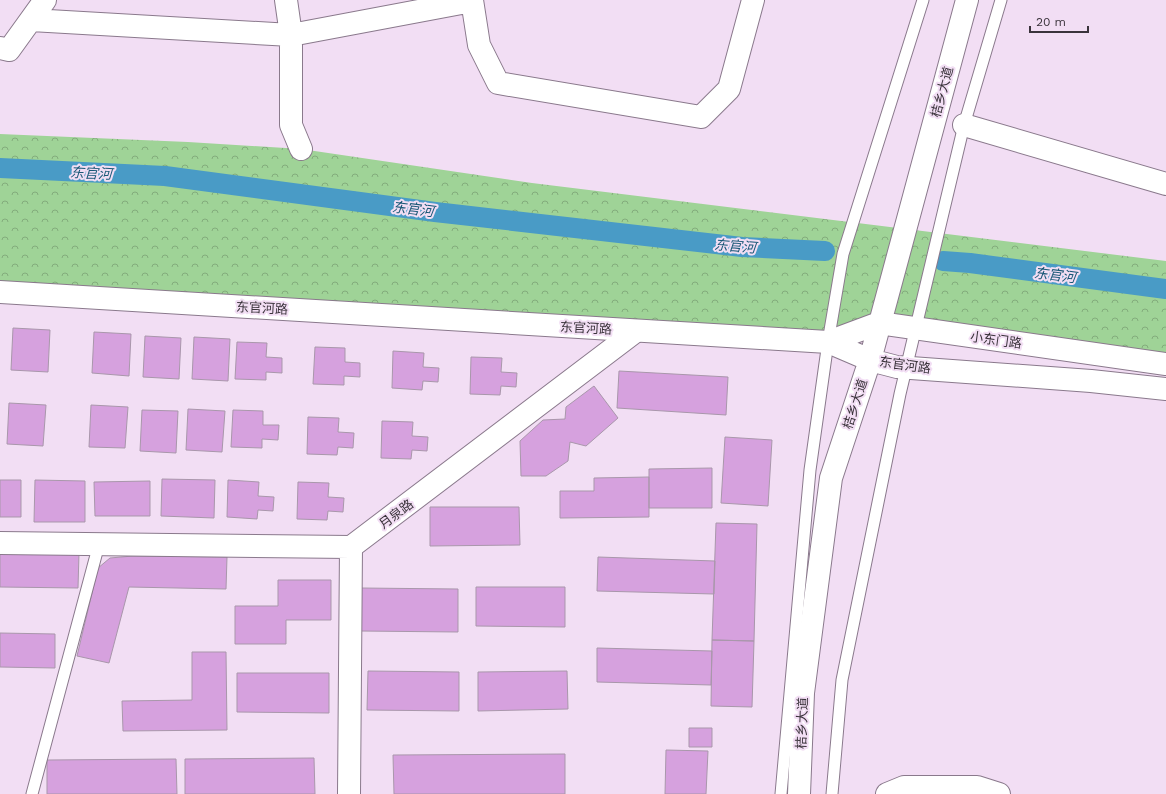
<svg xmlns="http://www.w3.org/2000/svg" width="1166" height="794" viewBox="0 0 1166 794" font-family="'Work Sans','Noto Sans SC',sans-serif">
<defs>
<pattern id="park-crowns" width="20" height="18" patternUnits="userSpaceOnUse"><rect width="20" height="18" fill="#9fd397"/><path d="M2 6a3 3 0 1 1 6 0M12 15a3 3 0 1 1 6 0" fill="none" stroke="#83ac7c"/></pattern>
</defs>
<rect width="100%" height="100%" fill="#f2def4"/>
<!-- park -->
<path fill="url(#park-crowns)" d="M 0,134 L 188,142 L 301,149 L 532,183 L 1166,261 L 1166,355 L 939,325 L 828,342 L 0,292 Z"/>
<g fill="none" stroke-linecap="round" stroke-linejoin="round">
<!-- canal -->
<path stroke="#499bc6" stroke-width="20" d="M 0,168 L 165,176 L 435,212 L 742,247 L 825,251
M 943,261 L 970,263 L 1166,289"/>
</g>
<!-- building -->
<path fill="#d6a1de" stroke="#a997ab" d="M 13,328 L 50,330 L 48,372 L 11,370 Z
M 94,332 L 131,334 L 129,376 L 92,373 Z
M 145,336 L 181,338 L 179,379 L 143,377 Z
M 194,337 L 230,339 L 228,381 L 192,379 Z
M 237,342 L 267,343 L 266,357 L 282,358 L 282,373 L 266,372 L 266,380 L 235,379 Z
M 315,347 L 345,348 L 345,362 L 360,363 L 360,377 L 344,376 L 344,385 L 313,384 Z
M 393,351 L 424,353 L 423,367 L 439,368 L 438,382 L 423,381 L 422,390 L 392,388 Z
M 471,357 L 502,358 L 501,372 L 517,373 L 516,387 L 501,386 L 500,395 L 470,394 Z
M 619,371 L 728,377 L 726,415 L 617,408 Z
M 594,386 L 618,418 L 586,446 L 570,442 L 568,461 L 546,476 L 521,476 L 520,441 L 543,420 L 565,419 L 566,407 Z
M 9,403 L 46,405 L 43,446 L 7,444 Z
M 91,405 L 128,407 L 125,448 L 89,447 Z
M 188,409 L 225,411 L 222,452 L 186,450 Z
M 142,410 L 178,411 L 176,453 L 140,451 Z
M 233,410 L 263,411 L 263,425 L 279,425 L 278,440 L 262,439 L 262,448 L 231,447 Z
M 308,417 L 339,418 L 338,432 L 354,433 L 353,448 L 338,447 L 337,455 L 307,454 Z
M 382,421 L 413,422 L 412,436 L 428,437 L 427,451 L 412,450 L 411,459 L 381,458 Z
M 725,437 L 772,440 L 768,506 L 721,503 Z
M 712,468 L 712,508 L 649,508 L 649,469 Z
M 649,477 L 649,517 L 560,518 L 560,491 L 594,491 L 594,478 Z
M 162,479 L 215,480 L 214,518 L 161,516 Z
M 0,480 L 21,480 L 21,517 L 0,517 Z
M 35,480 L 85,481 L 85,522 L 34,522 Z
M 228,480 L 259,482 L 258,496 L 274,497 L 273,511 L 258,510 L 257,519 L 227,517 Z
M 150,481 L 150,516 L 95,516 L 94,482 Z
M 298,482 L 329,483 L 328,497 L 344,498 L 343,512 L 328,511 L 327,520 L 297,519 Z
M 430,507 L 519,507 L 520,545 L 430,546 Z
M 716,523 L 757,524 L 754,641 L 712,640 Z
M 0,552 L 79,553 L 78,588 L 0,587 Z
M 133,556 L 227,557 L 226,589 L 129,587 L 109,663 L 77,656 L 98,568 L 110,558 Z
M 598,557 L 715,561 L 714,594 L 597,591 Z
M 278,580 L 331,580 L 331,620 L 286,620 L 286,644 L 235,644 L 235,606 L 278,606 Z
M 476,587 L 565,587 L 565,627 L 476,626 Z
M 361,588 L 458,589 L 458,632 L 360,631 Z
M 0,633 L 55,634 L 55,668 L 0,667 Z
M 712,640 L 754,641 L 752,707 L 711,706 Z
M 597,648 L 712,651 L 711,685 L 597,682 Z
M 192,652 L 226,652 L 227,730 L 123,731 L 122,701 L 192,700 Z
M 368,671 L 459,672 L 459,711 L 367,710 Z
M 567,671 L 568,709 L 478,711 L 478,672 Z
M 237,673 L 329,673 L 329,713 L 237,712 Z
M 689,728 L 712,728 L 712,747 L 689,747 Z
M 666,750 L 708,751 L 706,794 L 665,794 Z
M 565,754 L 565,794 L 394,794 L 393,755 Z
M 314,758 L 315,794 L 185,794 L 185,759 Z
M 176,759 L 177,794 L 47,794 L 47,760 Z"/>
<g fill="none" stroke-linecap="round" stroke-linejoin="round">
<defs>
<path id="lane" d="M 32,794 L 99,544
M 781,794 L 810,470 L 828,342 L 843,254 L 923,0
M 832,794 L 842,680 L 900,394 L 964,125 L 1001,0"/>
<path id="street" d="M 286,0 L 291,35 L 291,125 L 301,149
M 472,0 L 479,45 L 498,83 L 701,117 L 729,89 L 753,0
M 31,20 L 291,35 L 472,1
M 0,48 L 9,50 L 45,0
M 964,125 L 1166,184
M 0,543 L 351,547
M 349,794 L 351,547 L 636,331
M 887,794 L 904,787 L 977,787 L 999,794"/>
<path id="secondary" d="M 0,292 L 828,342 L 870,360 L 897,367 L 1091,381 L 1166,389
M 828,342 L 879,323 L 1166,364
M 799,794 L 803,693 L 831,478 L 870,360 L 967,0"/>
</defs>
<!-- lane casing -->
<use href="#lane" stroke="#8a798c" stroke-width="13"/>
<!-- street casing -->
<use href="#street" stroke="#8a798c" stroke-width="24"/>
<!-- secondary casing -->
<use href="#secondary" stroke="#8a798c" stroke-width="24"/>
<!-- lane -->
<use href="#lane" stroke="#fff" stroke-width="11"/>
<!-- street -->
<use href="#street" stroke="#fff" stroke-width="22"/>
<!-- secondary -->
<use href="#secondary" stroke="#fff" stroke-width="22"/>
</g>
<g text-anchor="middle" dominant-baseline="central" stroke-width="4" stroke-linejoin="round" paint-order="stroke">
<!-- street labels -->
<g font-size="13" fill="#3a333b" stroke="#f2def4">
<text transform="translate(942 92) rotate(-75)">桔乡大道</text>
<text transform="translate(262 308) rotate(3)">东官河路</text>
<text transform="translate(586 328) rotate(3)">东官河路</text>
<text transform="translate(996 340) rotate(8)">小东门路</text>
<text transform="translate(905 365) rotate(8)">东官河路</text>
<text transform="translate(855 404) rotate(-72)">桔乡大道</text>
<text transform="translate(396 514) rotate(-37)">月泉路</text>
<text transform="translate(802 723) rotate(-88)">桔乡大道</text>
</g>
<!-- water labels -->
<g font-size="14" font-style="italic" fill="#195877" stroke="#f2def4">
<text transform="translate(91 173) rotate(3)">东官河</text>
<text transform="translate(413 209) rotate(7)">东官河</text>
<text transform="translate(735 246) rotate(5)">东官河</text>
<text transform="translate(1055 275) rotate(7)">东官河</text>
</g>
</g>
<!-- scale -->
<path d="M1030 26v6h58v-6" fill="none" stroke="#3a333b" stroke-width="2"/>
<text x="1036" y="26" font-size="12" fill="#3a333b" stroke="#f2def4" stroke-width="3" paint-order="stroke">20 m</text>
</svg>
